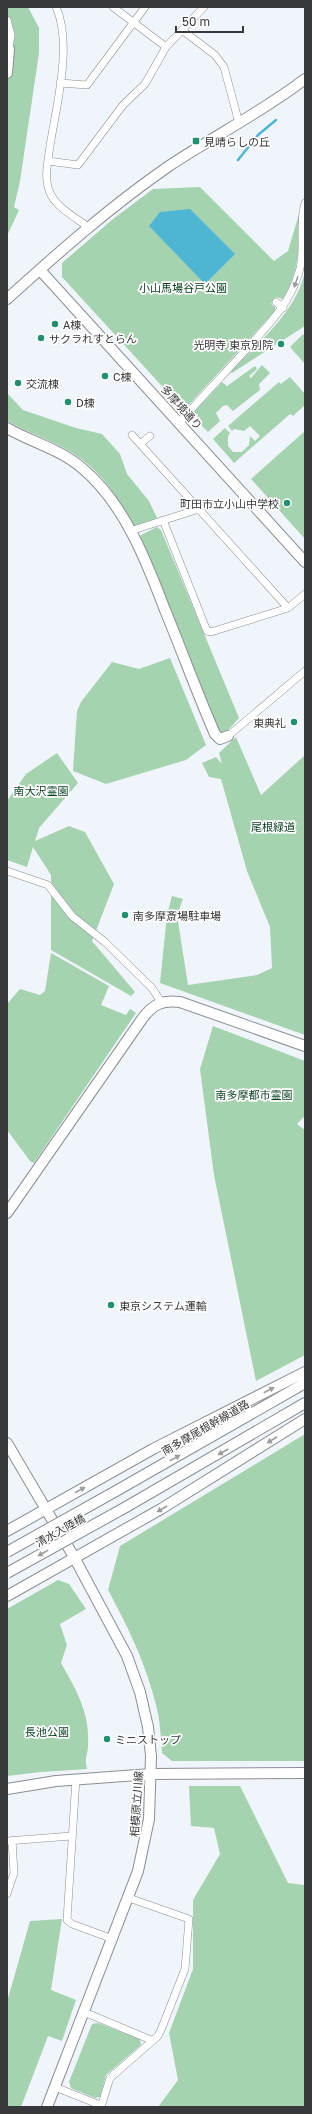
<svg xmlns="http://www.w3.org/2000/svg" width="312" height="2114" viewBox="0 0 312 2114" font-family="'Golos Text','Noto Sans JP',sans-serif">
<rect width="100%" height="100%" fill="#f0f5fb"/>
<!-- green -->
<path fill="#a5d3af" d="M 7,7 L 28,7 L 39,28 L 39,53 L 20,181 L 14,207 L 19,210 L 7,236 Z
M 200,187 L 274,261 L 288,251 L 299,214 C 299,246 300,270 283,299 L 276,297 L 271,304 L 275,307 L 275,311 L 186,408 L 182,408 L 62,277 L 62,263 L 113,219 L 153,189 Z
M 305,271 L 305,326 L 232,373 L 231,372 C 258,342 297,312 305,271 Z
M 303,334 L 305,337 L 305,364 L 290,347 Z
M 262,365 L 270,373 L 259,384 L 260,390 L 233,411 L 227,405 L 223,406 L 216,413 L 220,421 L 208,432 L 197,421 L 198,414 L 193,413 L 222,382 L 227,386 L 255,366 L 257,369 L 249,376 L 251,378 Z
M 290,377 L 305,394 L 305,405 L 293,416 L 290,414 L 234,463 L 213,439 L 225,428 L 230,433 L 228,436 L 228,446 L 233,452 L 242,452 L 249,445 L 250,436 L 255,441 L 260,436 L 250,426 L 244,431 L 234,429 L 232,431 L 228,426 L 279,382 L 281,384 Z
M 7,393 L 23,410 L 76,428 L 102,434 L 120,454 L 127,474 L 149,501 L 157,518 L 135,527 C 118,499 102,471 74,454 C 53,441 29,433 7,421 Z
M 305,431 L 305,539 L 251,479 Z
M 157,527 L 161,530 L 239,718 L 225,734 L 218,733 L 140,538 L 141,535 Z
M 170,658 L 206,745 L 186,760 L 106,784 L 73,771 L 77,711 L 81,702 L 112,662 L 139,669 Z
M 236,737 L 261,795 L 305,755 L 305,1035 L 160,983 L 167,915 L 172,896 L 183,899 L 177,915 L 188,985 L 257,975 L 272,968 L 270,927 L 247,871 L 221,779 L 209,777 L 202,763 L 216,757 L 222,764 L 219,753 Z
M 57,753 L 78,783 L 39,828 L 35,841 L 69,826 L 85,832 L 114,884 L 92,941 L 135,992 L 131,996 L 51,950 L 51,875 L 33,847 L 27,867 L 7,860 L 7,801 L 26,774 Z
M 51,953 L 109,986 L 101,1005 L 126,1015 L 130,1009 L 136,1013 L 34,1163 L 30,1161 L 7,1130 L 7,1004 L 20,989 L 40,995 L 45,991 Z
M 213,1026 L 305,1061 L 305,1116 L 297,1124 L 305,1130 L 305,1355 L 256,1381 L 214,1175 L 200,1069 Z
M 305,1434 L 305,1761 L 172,1761 L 162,1753 C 161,1737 160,1720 156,1705 C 146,1664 128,1627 108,1590 L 120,1546 Z
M 58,1580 L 69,1584 L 86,1609 L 60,1624 L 67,1645 L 61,1663 C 76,1690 90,1712 88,1745 C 88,1755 84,1757 87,1769 L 41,1772 L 7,1776 L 7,1609 Z
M 189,1786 L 240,1786 L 288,1883 L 305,1885 L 305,2107 L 158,2107 L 178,2080 L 169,2033 L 193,1969 L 193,1900 L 220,1854 L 214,1828 L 191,1826 Z
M 62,1919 L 51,1990 L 76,2000 L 62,2041 L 48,2036 L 21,2107 L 7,2107 L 7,2002 L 30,1921 Z
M 98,2023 L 140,2039 L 141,2045 L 106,2075 L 100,2097 L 95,2098 L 71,2088 L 69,2082 L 92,2024 Z"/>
<!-- water -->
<path fill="#4eb6d2" d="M 190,209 L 235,254 L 205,284 L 149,226 L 160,212 Z"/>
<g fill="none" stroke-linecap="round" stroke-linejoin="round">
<!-- stream -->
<path stroke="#4eb6d2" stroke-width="2.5" d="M 238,160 L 258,135 L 276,120"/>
<defs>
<path id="street" d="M 56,7 C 73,44 56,107 50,146 C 48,162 43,180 51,195 C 58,208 76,218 88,227
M 113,7 L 166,47
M 7,20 L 11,35 L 9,49
M 182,30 L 215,55 L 224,67 L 239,123
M 60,83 L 87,85 L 145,7
M 48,161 L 78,165 L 123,105 L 145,84 L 166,47 L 204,7
M 276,302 L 283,308
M 179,423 C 200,399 222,376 243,353 C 265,328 290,305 299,272 C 306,249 298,225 305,203
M 132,435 L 288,608
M 140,444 L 150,436
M 163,520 L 207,631 L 211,632 L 288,608 L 305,594
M 130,531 L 199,509
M 228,736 L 305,671
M 7,871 L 48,885 L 72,916 L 105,942 L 152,988 L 161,1002
M 76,1779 L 67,1920 L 72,1924 L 113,1939
M 7,1841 L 71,1836
M 7,1894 L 14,1873 L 12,1840
M 84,2012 L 151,2040
M 55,2087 L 100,2105
M 101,2107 L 110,2078 L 158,2036 L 161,2030 L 185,1969 L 189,1919 L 129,1898"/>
<path id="secondary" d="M 7,73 L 9,49
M 40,270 L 305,562
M 7,299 C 59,252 111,206 169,166 C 214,136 262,112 305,79
M 7,428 C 31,442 60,449 82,468 C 124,503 146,560 165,610 C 182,651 197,693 215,734 L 220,739 L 228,736
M 7,1213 L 142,1019 C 153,1004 162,1000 180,1002 L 305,1046
M 7,1443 L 74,1557 L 127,1656 L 140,1692 L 148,1727 L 151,1756 L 149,1819 L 138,1871 L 47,2107
M 116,1491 L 305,1383
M 126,1507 L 305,1403
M 7,1531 L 153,1449 L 305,1372
M 7,1596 L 161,1509 L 305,1419
M 7,1789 L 56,1781 L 151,1774 L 305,1773"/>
</defs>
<!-- street casing -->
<use href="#street" stroke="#8b8e94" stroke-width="8"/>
<!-- secondary casing -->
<use href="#secondary" stroke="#8b8e94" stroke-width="12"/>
<!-- street -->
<use href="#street" stroke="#fff" stroke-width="7"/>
<!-- secondary -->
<use href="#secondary" stroke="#fff" stroke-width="10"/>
<defs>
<path id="secondary-bridge" d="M 7,1552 L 116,1491
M 7,1573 L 126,1507"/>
</defs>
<!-- secondary-bridge casing -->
<use href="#secondary-bridge" stroke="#8b8e94" stroke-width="12" stroke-linecap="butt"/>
<!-- secondary-bridge -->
<use href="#secondary-bridge" stroke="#fff" stroke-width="10"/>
</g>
<!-- one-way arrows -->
<defs><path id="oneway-solid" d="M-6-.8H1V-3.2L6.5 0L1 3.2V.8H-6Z"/></defs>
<g fill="#9b9c9d">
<use href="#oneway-solid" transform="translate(296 282) rotate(109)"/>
<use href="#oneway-solid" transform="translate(269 1390) rotate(-27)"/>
<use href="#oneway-solid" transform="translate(272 1440) rotate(147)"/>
<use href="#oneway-solid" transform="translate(223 1452) rotate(150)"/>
<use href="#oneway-solid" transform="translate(175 1458) rotate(-29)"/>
<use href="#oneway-solid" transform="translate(80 1490) rotate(-29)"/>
<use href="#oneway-solid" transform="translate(162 1509) rotate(150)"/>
<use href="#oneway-solid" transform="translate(43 1553) rotate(151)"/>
</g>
<!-- markers -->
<g fill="#209071" stroke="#fff" stroke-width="1.5">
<rect x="192" y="137" width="8" height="8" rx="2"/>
<circle cx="55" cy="324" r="4"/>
<circle cx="41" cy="338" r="4"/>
<circle cx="281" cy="344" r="4"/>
<circle cx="105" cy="376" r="4"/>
<circle cx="18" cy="383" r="4"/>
<circle cx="68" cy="402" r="4"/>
<circle cx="287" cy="503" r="4"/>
<circle cx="294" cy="722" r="4"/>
<circle cx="125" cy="915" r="4"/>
<circle cx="111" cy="1305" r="4"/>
<circle cx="107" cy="1739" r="4"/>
</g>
<g text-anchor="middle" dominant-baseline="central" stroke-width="3.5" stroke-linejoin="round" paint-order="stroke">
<!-- poi labels -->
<g font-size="11" fill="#37383b" stroke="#fff" text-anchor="start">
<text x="204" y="141">見晴らしの丘</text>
<text x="63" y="324">A棟</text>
<text x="49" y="338">サクラれすとらん</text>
<text x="273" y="344" text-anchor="end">光明寺 東京別院</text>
<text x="113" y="376">C棟</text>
<text x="26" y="383">交流棟</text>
<text x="76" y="402">D棟</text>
<text x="279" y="503" text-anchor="end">町田市立小山中学校</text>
<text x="286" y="722" text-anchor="end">東典礼</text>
<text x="133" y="915">南多摩斎場駐車場</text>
<text x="119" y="1305">東京システム運輸</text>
<text x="115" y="1739">ミニストップ</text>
</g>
<!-- park labels -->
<g font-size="11" fill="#083f1e" stroke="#fff">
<text x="183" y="287">小山馬場谷戸公園</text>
<text x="41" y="790">南大沢霊園</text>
<text x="273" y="826">尾根緑道</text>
<text x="254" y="1094">南多摩都市霊園</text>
<text x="47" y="1731">長池公園</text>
</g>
<!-- street labels -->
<g font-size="11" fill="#37383b" stroke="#fff">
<text transform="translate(182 407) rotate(48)">多摩境通り</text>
<text transform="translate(205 1427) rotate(-30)">南多摩尾根幹線道路</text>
<text transform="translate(60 1530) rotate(-29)">清水入陸橋</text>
<text transform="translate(136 1804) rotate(-86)">相模原立川線</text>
</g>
</g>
<!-- border -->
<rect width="312" height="2114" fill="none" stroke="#37383b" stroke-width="16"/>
<!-- scale -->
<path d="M176 26v6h67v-6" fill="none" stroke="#37383b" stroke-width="2"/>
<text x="182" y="26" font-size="12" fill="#37383b" stroke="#ffffff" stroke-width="3" paint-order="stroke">50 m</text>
</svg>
